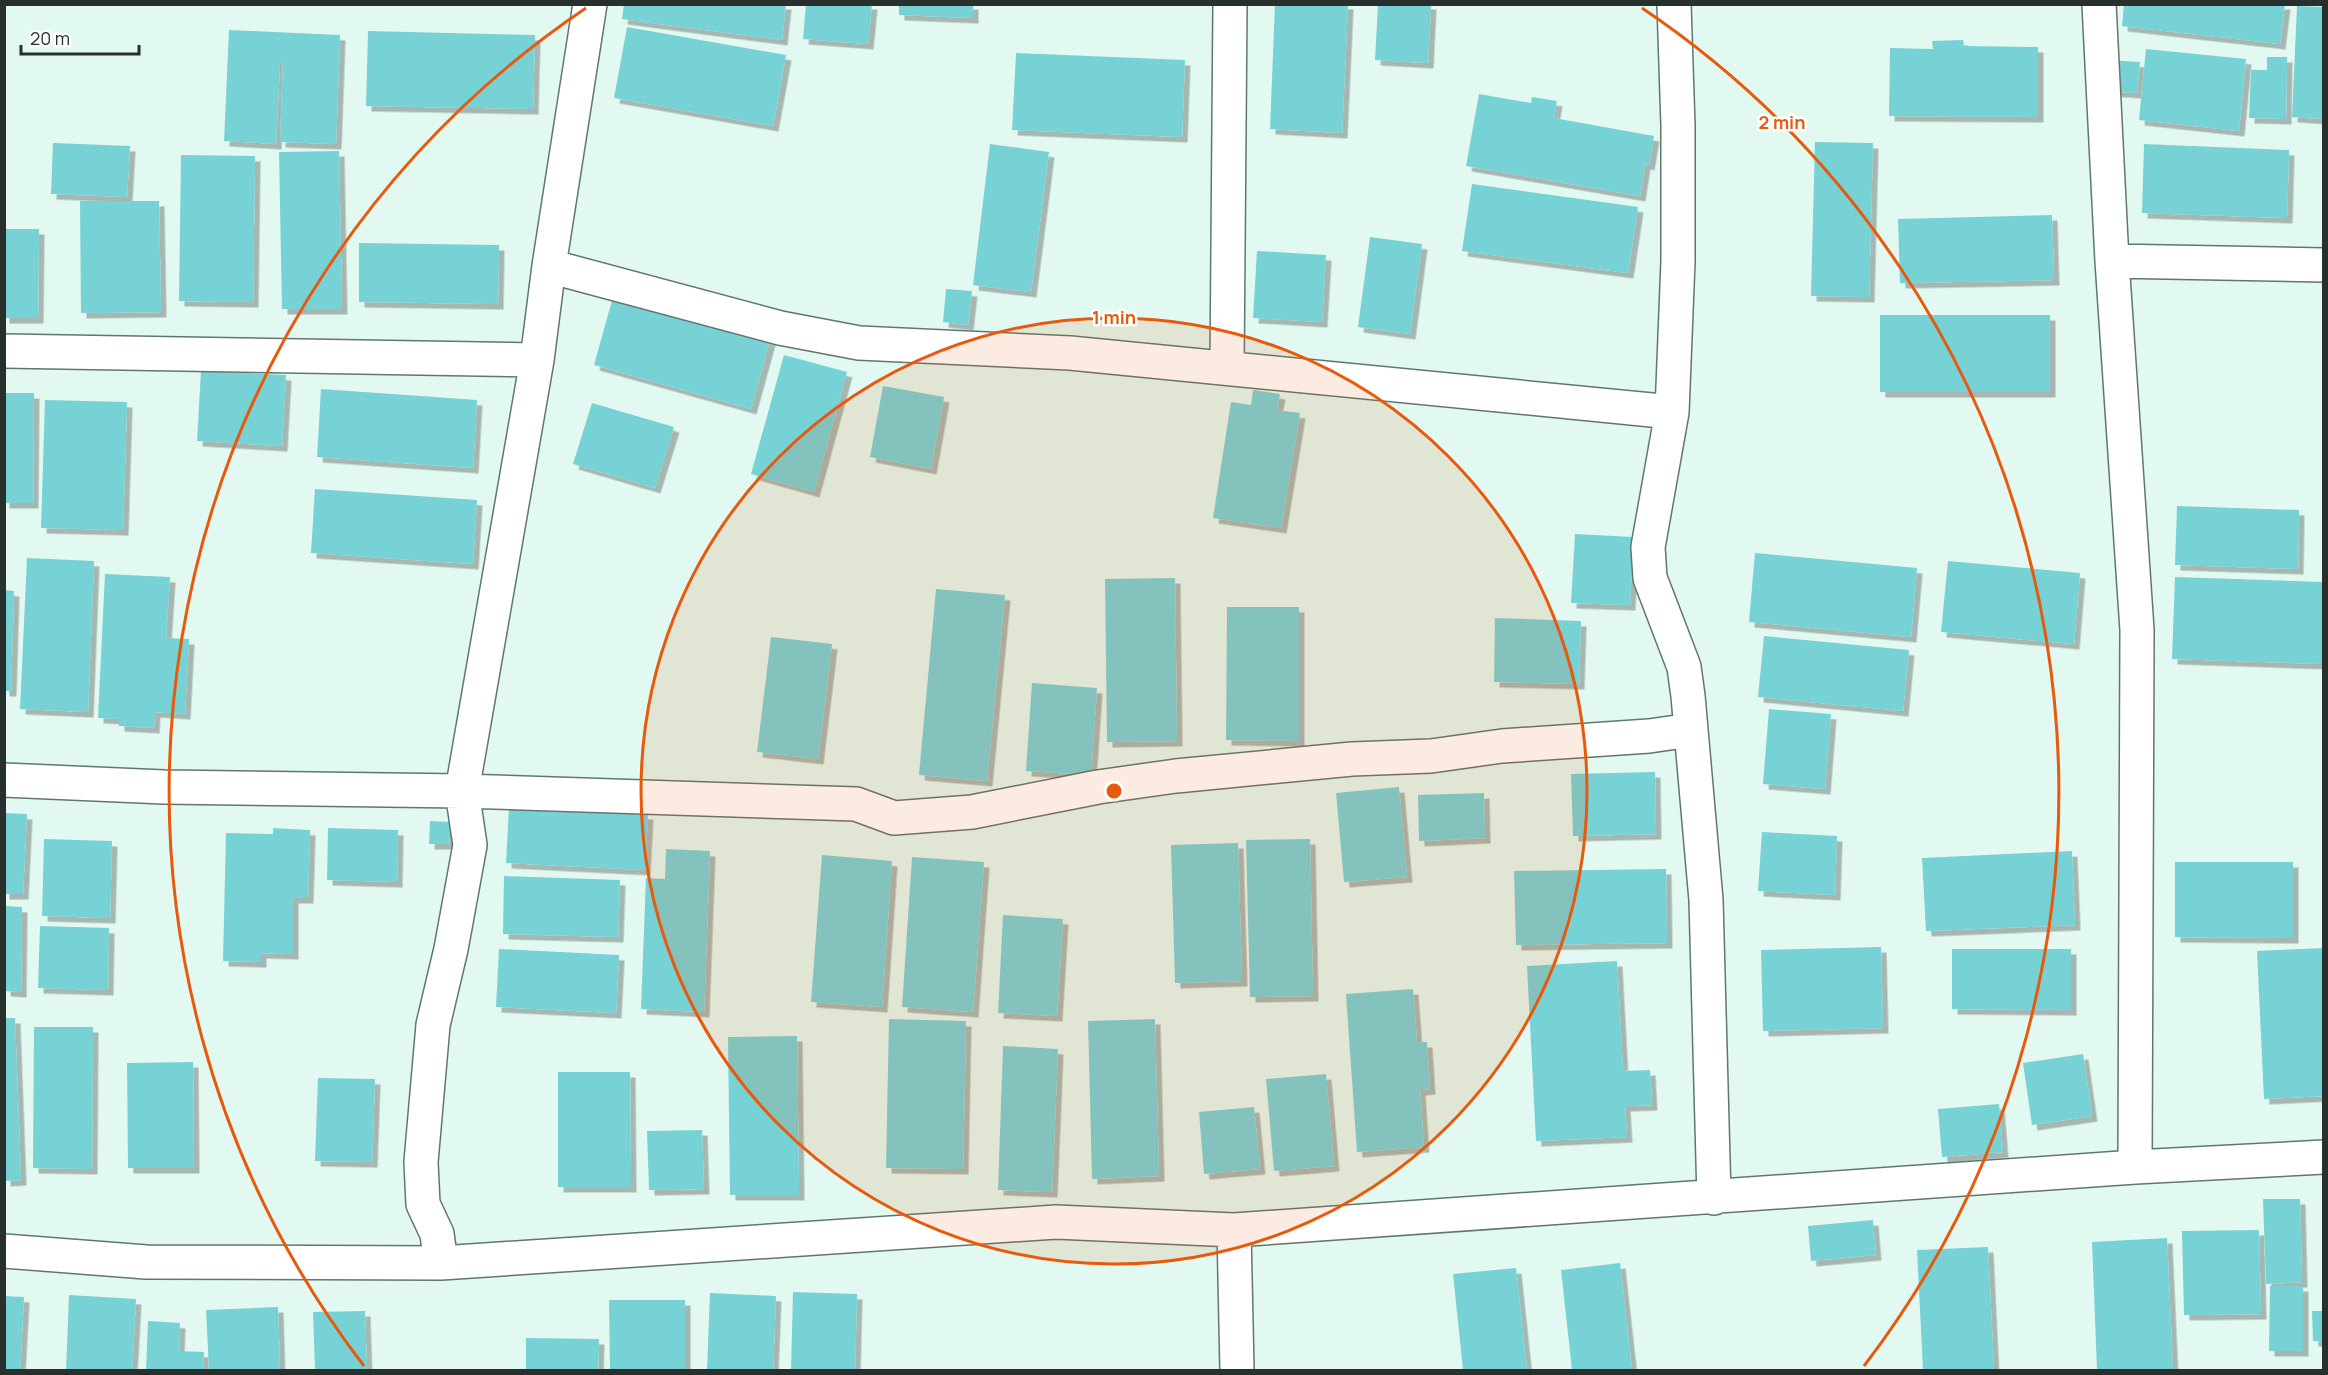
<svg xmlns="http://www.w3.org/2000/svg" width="2328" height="1375" viewBox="0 0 2328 1375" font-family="Manrope,sans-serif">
<defs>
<filter id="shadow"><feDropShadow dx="5.5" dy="5.5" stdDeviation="0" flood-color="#0004"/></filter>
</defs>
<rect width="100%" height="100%" fill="#e1f9f0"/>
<!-- building -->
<path fill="#77d2d6" filter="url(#shadow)" d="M 624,4 L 786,4 L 782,40 L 622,19 Z
M 806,4 L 872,4 L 868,44 L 803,39 Z
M 899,4 L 973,4 L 973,18 L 899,15 Z
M 1275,4 L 1348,4 L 1342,133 L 1270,129 Z
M 1378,4 L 1431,4 L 1428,63 L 1375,60 Z
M 2124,4 L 2285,4 L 2280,44 L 2122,26 Z
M 2297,6 L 2324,7 L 2324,119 L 2292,117 Z
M 627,27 L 786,55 L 773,126 L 614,98 Z
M 229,30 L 340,35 L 336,144 L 280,142 L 283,64 L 280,63 L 276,144 L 224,141 Z
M 368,31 L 535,35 L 533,109 L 366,106 Z
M 1963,40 L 1964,46 L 2038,47 L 2038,117 L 1889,116 L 1890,48 L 1933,49 L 1932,41 Z
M 2146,49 L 2246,59 L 2239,131 L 2139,120 Z
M 1016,53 L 1185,60 L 1182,137 L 1012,130 Z
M 2267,57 L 2287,57 L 2286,119 L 2249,118 L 2251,70 L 2267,70 Z
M 2109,60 L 2140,62 L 2137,93 L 2107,91 Z
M 1479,94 L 1531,103 L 1532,97 L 1557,101 L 1554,118 L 1654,136 L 1649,165 L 1645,164 L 1640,196 L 1466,166 Z
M 1815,142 L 1873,143 L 1869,297 L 1811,296 Z
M 53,143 L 130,146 L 127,197 L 51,194 Z
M 990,144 L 1049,152 L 1031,292 L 973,285 Z
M 2144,144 L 2289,150 L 2287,218 L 2142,213 Z
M 339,151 L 342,309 L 282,309 L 279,152 Z
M 181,155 L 255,156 L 253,302 L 179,301 Z
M 1472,184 L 1638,207 L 1628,273 L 1462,251 Z
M 80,201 L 159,201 L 161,312 L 81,313 Z
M 2052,215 L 2054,280 L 1900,283 L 1898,219 Z
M 4,229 L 39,229 L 38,318 L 4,318 Z
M 1370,237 L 1422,244 L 1410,334 L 1358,327 Z
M 359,243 L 499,245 L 498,304 L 359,302 Z
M 1257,251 L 1326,255 L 1322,322 L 1253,318 Z
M 946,289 L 972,291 L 968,325 L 943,322 Z
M 613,297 L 770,340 L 751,409 L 594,365 Z
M 1880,315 L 2050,315 L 2050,392 L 1880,392 Z
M 784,355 L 847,372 L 814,492 L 751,474 Z
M 201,371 L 286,375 L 282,446 L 197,441 Z
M 883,386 L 944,397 L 931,469 L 870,457 Z
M 321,389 L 477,400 L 473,468 L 317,457 Z
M 1253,390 L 1280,394 L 1277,410 L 1300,413 L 1281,528 L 1213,518 L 1231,402 L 1251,405 Z
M 4,393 L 34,393 L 33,503 L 4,503 Z
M 45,400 L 127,402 L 123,530 L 41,528 Z
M 592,403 L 674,427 L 655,488 L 573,464 Z
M 315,489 L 477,500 L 473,564 L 311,553 Z
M 2177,506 L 2299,510 L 2298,569 L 2175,565 Z
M 1575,534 L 1633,537 L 1630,605 L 1571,603 Z
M 1755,553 L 1917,568 L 1911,637 L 1749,622 Z
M 27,558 L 94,561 L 88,712 L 20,709 Z
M 1948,561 L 2080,573 L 2074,644 L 1941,632 Z
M 105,574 L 170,577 L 166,638 L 189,639 L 185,714 L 155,712 L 154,728 L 119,726 L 119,719 L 98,718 Z
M 2175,577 L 2324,582 L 2323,664 L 2172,659 Z
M 1175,578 L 1177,741 L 1107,742 L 1105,579 Z
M 936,589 L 1005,595 L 987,781 L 919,775 Z
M 4,590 L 14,591 L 11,691 L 4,691 Z
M 1227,607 L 1299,607 L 1299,741 L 1226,740 Z
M 1495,618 L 1581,621 L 1579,684 L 1494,682 Z
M 1764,636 L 1909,650 L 1903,711 L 1758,697 Z
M 771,637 L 832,644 L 818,759 L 757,752 Z
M 1032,683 L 1097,688 L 1091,775 L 1026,771 Z
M 1769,709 L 1831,714 L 1825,789 L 1763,784 Z
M 1655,772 L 1656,834 L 1573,836 L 1571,774 Z
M 1399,787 L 1407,877 L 1344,882 L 1336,793 Z
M 1484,793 L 1485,838 L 1419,841 L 1418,795 Z
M 509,807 L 648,814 L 645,870 L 506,863 Z
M 4,813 L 27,814 L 23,894 L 4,894 Z
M 430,821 L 451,822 L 449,844 L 429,844 Z
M 273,828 L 310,830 L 308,898 L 293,898 L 293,954 L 261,953 L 261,962 L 223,961 L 226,833 L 273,834 Z
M 328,828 L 398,830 L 397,882 L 327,880 Z
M 1762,832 L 1837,836 L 1835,895 L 1758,891 Z
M 44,839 L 112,841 L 110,918 L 42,916 Z
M 1310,839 L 1313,996 L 1250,997 L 1246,840 Z
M 1238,843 L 1242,981 L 1175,983 L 1171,845 Z
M 666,849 L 710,851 L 704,1012 L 641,1009 L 646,878 L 665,879 Z
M 2072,851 L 2075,925 L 1926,931 L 1922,858 Z
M 822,855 L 892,861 L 882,1007 L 811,1002 Z
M 912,857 L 984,862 L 973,1012 L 902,1007 Z
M 2175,862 L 2293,862 L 2293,938 L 2175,937 Z
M 1666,869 L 1667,943 L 1516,945 L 1514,871 Z
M 504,876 L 620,880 L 618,937 L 503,934 Z
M 5,906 L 22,907 L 21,992 L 5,991 Z
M 1003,915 L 1063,919 L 1057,1016 L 998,1013 Z
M 40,926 L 109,928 L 108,990 L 38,988 Z
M 1881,947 L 1883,1028 L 1763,1031 L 1761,950 Z
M 2324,948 L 2324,1096 L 2264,1099 L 2257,951 Z
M 499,949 L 619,955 L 616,1013 L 496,1007 Z
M 1952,949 L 2071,949 L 2071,1010 L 1952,1009 Z
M 1617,961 L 1623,1071 L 1650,1070 L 1652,1105 L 1625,1106 L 1627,1137 L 1536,1141 L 1527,966 Z
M 1413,989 L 1417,1042 L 1427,1042 L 1430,1089 L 1420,1090 L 1424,1147 L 1357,1152 L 1346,994 Z
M 5,1018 L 15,1018 L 21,1180 L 5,1181 Z
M 889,1019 L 966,1021 L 963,1169 L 886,1168 Z
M 1155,1019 L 1159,1176 L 1092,1179 L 1088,1021 Z
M 34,1027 L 93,1027 L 92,1169 L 33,1168 Z
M 797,1036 L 799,1195 L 730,1195 L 728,1037 Z
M 1003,1046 L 1058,1049 L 1052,1192 L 998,1190 Z
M 2083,1054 L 2092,1116 L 2032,1125 L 2023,1063 Z
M 193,1062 L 194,1168 L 128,1168 L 127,1063 Z
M 558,1072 L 630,1072 L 631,1187 L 558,1187 Z
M 1326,1074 L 1334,1166 L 1274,1171 L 1266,1079 Z
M 318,1078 L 375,1079 L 372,1162 L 315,1161 Z
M 1999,1104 L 2003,1152 L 1942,1157 L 1938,1109 Z
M 1254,1107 L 1260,1169 L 1204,1174 L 1199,1112 Z
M 702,1130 L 704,1189 L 649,1190 L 647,1131 Z
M 2263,1199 L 2300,1199 L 2302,1282 L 2266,1284 Z
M 1873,1220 L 1876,1255 L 1811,1261 L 1808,1226 Z
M 2259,1230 L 2261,1314 L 2184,1315 L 2182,1231 Z
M 2167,1238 L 2173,1370 L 2097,1370 L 2092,1242 Z
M 1988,1247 L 1994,1370 L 1923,1370 L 1917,1250 Z
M 1620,1263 L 1632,1370 L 1572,1370 L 1561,1270 Z
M 1516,1268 L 1527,1370 L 1463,1370 L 1453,1274 Z
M 2270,1286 L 2303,1286 L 2303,1351 L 2269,1351 Z
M 793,1292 L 857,1294 L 855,1370 L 791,1370 Z
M 710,1293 L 776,1296 L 773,1370 L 707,1370 Z
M 69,1295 L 136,1299 L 132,1370 L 66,1370 Z
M 4,1296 L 24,1297 L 20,1370 L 4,1370 Z
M 609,1300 L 685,1300 L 685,1370 L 610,1370 Z
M 278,1307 L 280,1370 L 209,1370 L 206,1310 Z
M 365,1311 L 367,1370 L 315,1370 L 313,1312 Z
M 2312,1311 L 2324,1311 L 2324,1341 L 2313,1341 Z
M 148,1321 L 180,1323 L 179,1351 L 204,1352 L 203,1370 L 146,1370 Z
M 526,1338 L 599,1339 L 598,1370 L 526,1370 Z"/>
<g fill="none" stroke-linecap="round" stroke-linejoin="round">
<defs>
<path id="minor" d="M 1674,4 L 1678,126 L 1678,261 L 1672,412 L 1648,547 L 1650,578 L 1684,667 L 1688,696 L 1706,900 L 1714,1198
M 2099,4 L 2112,261 L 2137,630 L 2135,1167
M 2112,261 L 2324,265
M 549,266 L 780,328 L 859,343 L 1070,353 L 1672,412
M 4,351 L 537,360
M 1227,368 L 1230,4
M 4,780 L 164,787 L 462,791 L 856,804 L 894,818 L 972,812 L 1098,787 L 1176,776 L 1352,759 L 1431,756 L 1502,746 L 1649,736 L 1691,730
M 1234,1230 L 1237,1370
M 4,1251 L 146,1262 L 441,1263 L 1056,1222 L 1234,1230 L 2135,1167 L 2324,1157
M 441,1263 L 437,1234 L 423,1204 L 421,1162 L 433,1025 L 451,949 L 470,845 L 462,791 L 537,360 L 549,266 L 590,4"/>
</defs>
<!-- minor casing -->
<use href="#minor" stroke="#61766e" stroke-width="36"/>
<!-- minor -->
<use href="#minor" stroke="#fff" stroke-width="33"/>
</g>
<!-- distance rings -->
<circle cx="1114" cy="791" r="473" fill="#e8590c" fill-opacity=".12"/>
<g fill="none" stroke="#e8590c" stroke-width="3">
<circle cx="1114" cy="791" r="473"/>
<path d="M364 1366A945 945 0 0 1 586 8M1642 8A945 945 0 0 1 1864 1366"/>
</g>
<circle cx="1114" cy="791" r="9" fill="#e8590c" stroke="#fff" stroke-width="3"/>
<g font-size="18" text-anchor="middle" font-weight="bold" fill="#e8590c" stroke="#fff" stroke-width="5" stroke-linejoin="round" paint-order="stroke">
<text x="1782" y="129">2 min</text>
<text x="1114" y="324">1 min</text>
</g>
<!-- border -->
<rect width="2328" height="1375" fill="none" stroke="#27302d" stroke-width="12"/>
<!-- scale -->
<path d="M21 45v9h118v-9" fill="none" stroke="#27302d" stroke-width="3"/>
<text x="30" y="45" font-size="18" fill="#27302d" stroke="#ffffff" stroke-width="4.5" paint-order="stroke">20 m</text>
</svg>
